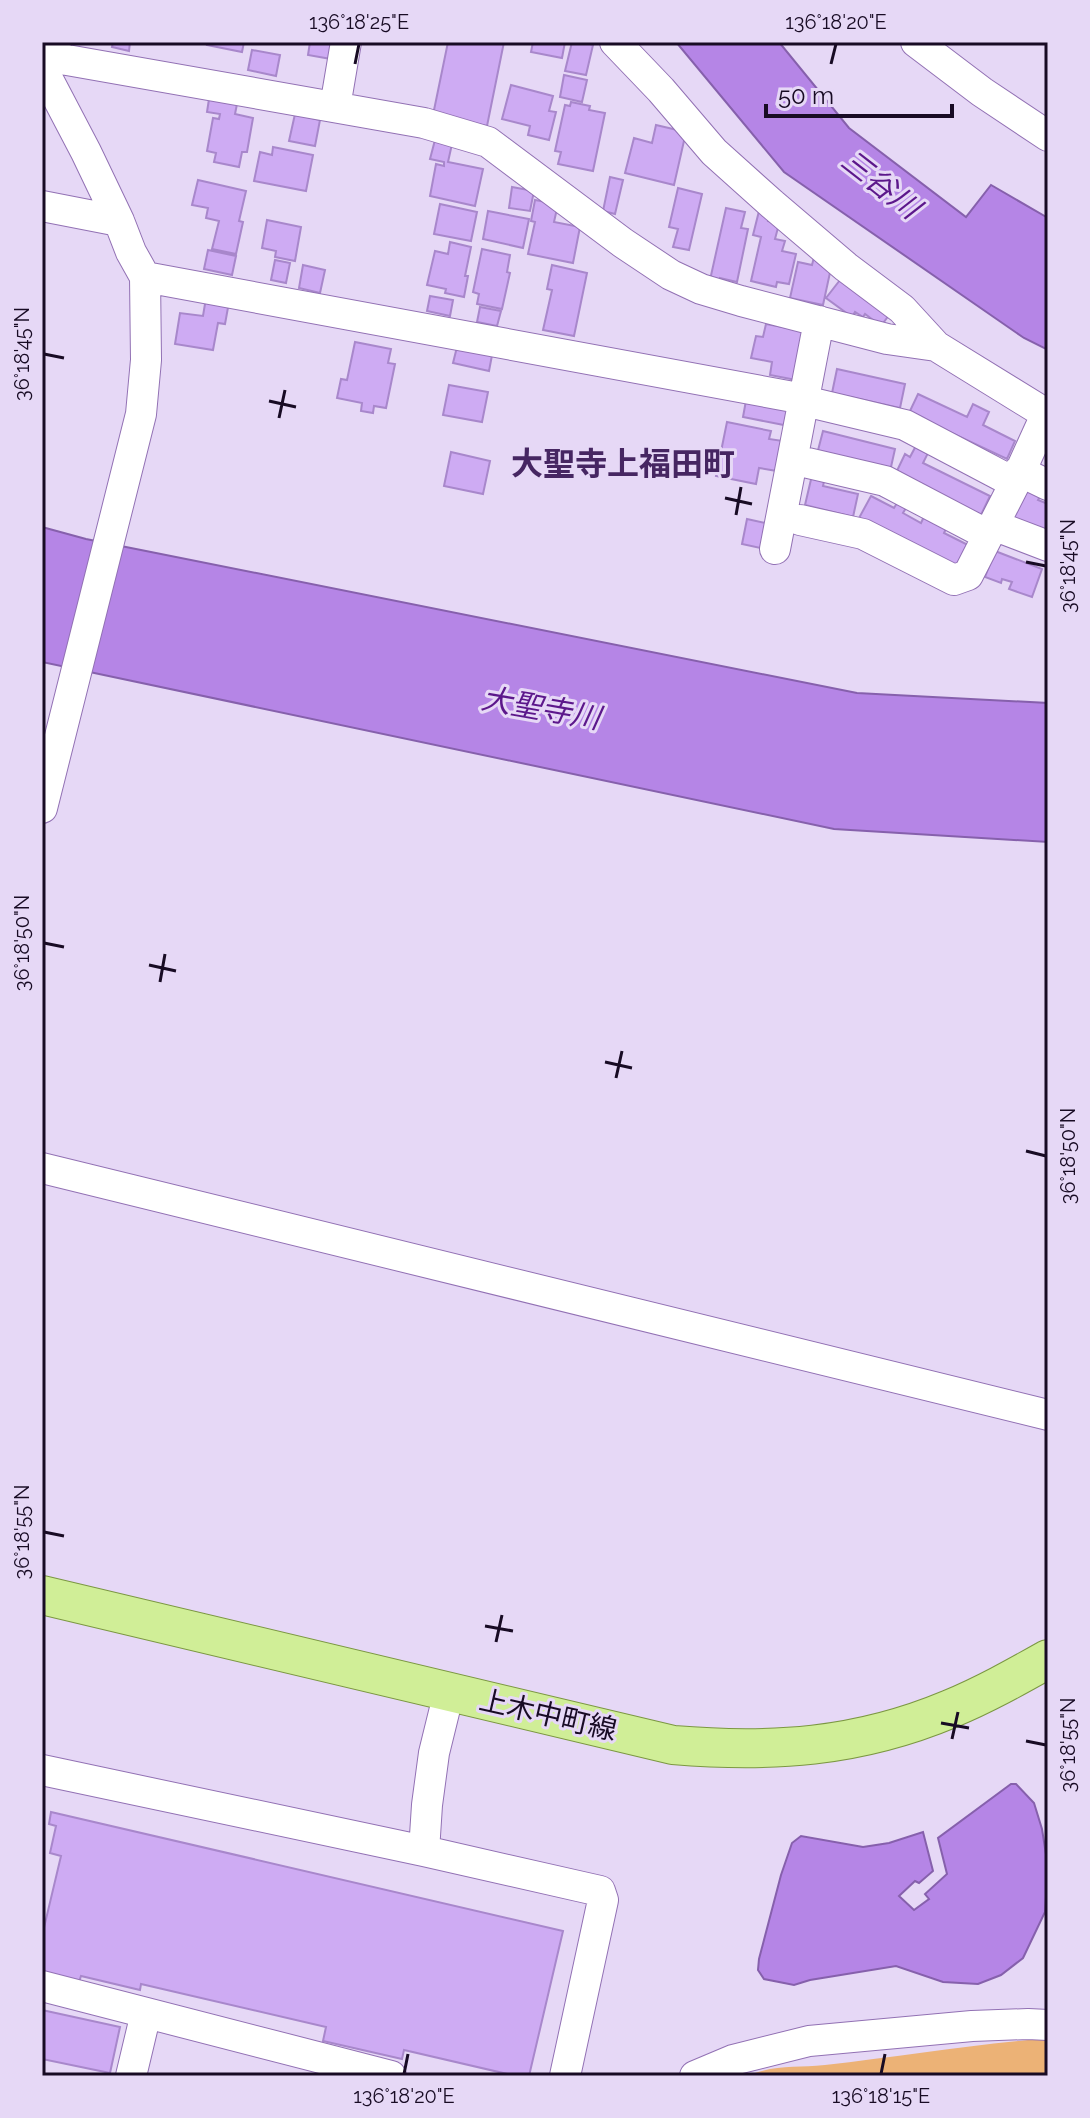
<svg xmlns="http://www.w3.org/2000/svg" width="1090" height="2118" viewBox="0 0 1090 2118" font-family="Raleway,'Noto Sans JP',sans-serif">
<rect width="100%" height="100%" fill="#e6d8f6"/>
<!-- green -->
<path fill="#ecb276" d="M 1040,2039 L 1048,2040 L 1048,2076 L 747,2076 C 776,2064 796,2068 825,2065 C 897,2057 968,2045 1040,2039 Z"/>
<!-- water -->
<path fill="#b585e6" stroke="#8660ac" stroke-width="2" d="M 676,42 L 779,42 L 849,128 L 966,217 L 991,185 L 1048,218 L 1048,350 L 1024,338 L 784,172 Z
M 42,527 L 86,539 L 857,693 L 1048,703 L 1048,842 L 834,829 L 42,662 Z
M 1011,1784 L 1016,1784 L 1034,1803 L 1042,1829 L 1048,1867 L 1045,1912 L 1023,1958 L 1001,1975 L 978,1984 L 943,1982 L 896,1966 L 810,1980 L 794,1985 L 764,1979 L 758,1970 L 759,1959 L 781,1875 L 792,1843 L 801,1836 L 863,1847 L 889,1843 L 923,1832 L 933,1871 L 919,1883 L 915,1881 L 899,1896 L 914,1910 L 929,1899 L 925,1894 L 947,1874 L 938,1838 Z"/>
<!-- building -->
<path fill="#ceabf3" stroke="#a887cb" stroke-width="2" d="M 113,42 L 130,42 L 129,51 L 112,47 Z
M 208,42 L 244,42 L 242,52 L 207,45 Z
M 310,42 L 333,42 L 331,59 L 308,55 Z
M 448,42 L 504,42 L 487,126 L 433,115 Z
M 533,42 L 565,42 L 562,58 L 531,52 Z
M 572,42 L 584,42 L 593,45 L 586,75 L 565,71 Z
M 252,50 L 280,55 L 276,76 L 248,70 Z
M 564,75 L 587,80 L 582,102 L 560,97 Z
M 511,85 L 553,96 L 549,111 L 556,112 L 549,140 L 528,135 L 530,126 L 502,119 Z
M 209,99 L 237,104 L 235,114 L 253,118 L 247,152 L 242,152 L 239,167 L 214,162 L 216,153 L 207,151 L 213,118 L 219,119 L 220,114 L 207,112 Z
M 571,102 L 590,106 L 589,110 L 605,113 L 593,171 L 558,164 L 561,152 L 555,151 L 565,105 L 570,106 Z
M 295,114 L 320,120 L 315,146 L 289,141 Z
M 656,125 L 686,132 L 674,185 L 625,173 L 634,138 L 652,143 Z
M 435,140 L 452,144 L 448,162 L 483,169 L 475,206 L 430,196 L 436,164 L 444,166 L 444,162 L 430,159 Z
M 273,147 L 313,155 L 306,191 L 254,181 L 260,152 L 272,155 Z
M 610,177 L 623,180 L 615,214 L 603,211 Z
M 198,180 L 246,191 L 239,221 L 243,222 L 236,254 L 212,249 L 219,221 L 206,218 L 208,208 L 192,205 Z
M 512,187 L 534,191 L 530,211 L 509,208 Z
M 678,188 L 702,194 L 689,250 L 673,247 L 678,229 L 669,227 Z
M 535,200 L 558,204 L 554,222 L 580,227 L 573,263 L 528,254 L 535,222 L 531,221 Z
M 440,204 L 477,212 L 471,241 L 434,234 Z
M 726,208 L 745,212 L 741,228 L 748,229 L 737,282 L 720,278 L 720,282 L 710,280 Z
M 488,211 L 529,219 L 523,248 L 483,239 Z
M 759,211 L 769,214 L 768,221 L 779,224 L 775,239 L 785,241 L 782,251 L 796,254 L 789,284 L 777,282 L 776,287 L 751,281 L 761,237 L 753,235 Z
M 267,220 L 301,227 L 295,261 L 275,257 L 276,251 L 262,248 Z
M 450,242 L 471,247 L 465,276 L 468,276 L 464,297 L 445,293 L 446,289 L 427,285 L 435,251 L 448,254 Z
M 482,249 L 510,255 L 507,272 L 510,273 L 502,309 L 477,304 L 479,294 L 473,292 Z
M 208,250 L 236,256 L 232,275 L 204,269 Z
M 814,257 L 831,268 L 823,305 L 790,298 L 798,262 L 812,265 Z
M 275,260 L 290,263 L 286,283 L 271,280 Z
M 303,265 L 325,270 L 320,293 L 299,288 Z
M 552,265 L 587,273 L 574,336 L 543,330 L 552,290 L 547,289 Z
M 840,280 L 889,315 L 881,326 L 865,314 L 863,317 L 855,312 L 852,317 L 826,298 Z
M 430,296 L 453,300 L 450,316 L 427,311 Z
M 206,298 L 229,302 L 225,324 L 218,323 L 213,350 L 175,344 L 180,313 L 203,316 Z
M 480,307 L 501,311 L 497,326 L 477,322 Z
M 766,324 L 805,331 L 796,380 L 770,375 L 772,362 L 751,358 L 756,336 L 763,337 Z
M 355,342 L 391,349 L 388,363 L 395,364 L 386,408 L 374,406 L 373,413 L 361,411 L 362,403 L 337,398 L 341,379 L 347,380 Z
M 458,343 L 493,350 L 489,371 L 453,363 Z
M 837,369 L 905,384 L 900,408 L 832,393 Z
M 449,385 L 488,392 L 482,422 L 443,415 Z
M 918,394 L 967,417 L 973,404 L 989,412 L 983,425 L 1015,441 L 1007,459 L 909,413 Z
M 747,395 L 793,404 L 789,426 L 743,417 Z
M 727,422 L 771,431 L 769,439 L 783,441 L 777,471 L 759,468 L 756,484 L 716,476 Z
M 823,431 L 895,449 L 889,476 L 816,458 Z
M 918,442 L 930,449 L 923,463 L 990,496 L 979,519 L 894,477 L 905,454 L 910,457 Z
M 451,452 L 490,461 L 483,494 L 444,486 Z
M 813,471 L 826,473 L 823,486 L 858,494 L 853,517 L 805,505 Z
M 1025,485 L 1042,493 L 1038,500 L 1048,504 L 1048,534 L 1011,518 Z
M 871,496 L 894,508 L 900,498 L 909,503 L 903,513 L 921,523 L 927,510 L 949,522 L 944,533 L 968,545 L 956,568 L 859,518 Z
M 747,519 L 770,524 L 765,549 L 742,544 Z
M 995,551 L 1042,569 L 1032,597 L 1009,589 L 1012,582 L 1002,579 L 1001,583 L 985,577 Z
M 51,1812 L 563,1931 L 529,2076 L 516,2076 L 404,2050 L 402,2059 L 323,2041 L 326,2027 L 141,1984 L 140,1990 L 81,1976 L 79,1982 L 42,1974 L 42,1936 L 61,1856 L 50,1853 L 56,1826 L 49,1824 Z
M 42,2010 L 120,2027 L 110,2073 L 42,2059 Z"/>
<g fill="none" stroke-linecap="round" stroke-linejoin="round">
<defs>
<path id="minor" d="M 615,42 L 661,90 L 714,152 L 772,204 L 846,267 L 902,309 L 936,346 L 1048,415
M 916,42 L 982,92 L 1048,136
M 42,53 L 67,60 L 424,123 L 488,142 L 623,243 L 671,275 L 701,289 L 741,301 L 887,339 L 936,346
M 42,68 L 86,152 L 119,221 L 131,252 L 145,277 L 146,360 L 141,414 L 42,808
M 335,107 L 346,42
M 42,206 L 119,221
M 145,277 L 804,399
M 817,404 L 905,425 L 1015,483
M 808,463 L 885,481 L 988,535
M 1019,471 L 1048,485
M 800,520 L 863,534 L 954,580 L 968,575 L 1015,483 L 1046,415
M 993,525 L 1048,546
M 775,549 L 819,321
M 42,1168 L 1048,1415
M 42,1770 L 424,1851 L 600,1891 L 603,1900 L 565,2076
M 424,1851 L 427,1805 L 434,1753 L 449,1692
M 42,1986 L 391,2076
M 131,2076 L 146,2013
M 695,2076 L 733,2060 L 809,2041 L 972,2026 L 1028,2024 L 1048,2025"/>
<path id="major" d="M 42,1595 L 673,1745 C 771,1753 857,1748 950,1709 C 984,1695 1016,1677 1048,1659"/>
</defs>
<!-- minor casing -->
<use href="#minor" stroke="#9271b4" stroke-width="32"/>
<!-- major casing -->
<use href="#major" stroke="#7b9742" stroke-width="40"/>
<!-- minor -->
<use href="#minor" stroke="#fff" stroke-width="30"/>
<!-- major -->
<use href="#major" stroke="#d0ee97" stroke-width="38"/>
</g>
<!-- ticks -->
<path fill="none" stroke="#180b24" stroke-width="3" d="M 355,64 L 359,44M 831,64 L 836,44M 44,354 L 64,358M 269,401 L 296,407M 279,418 L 285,390M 725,498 L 752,504M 736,515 L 741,487M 1026,562 L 1046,566M 44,943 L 64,947M 149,965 L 176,971M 160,982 L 165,954M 605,1062 L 632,1068M 616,1078 L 622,1051M 1026,1151 L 1046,1156M 44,1532 L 64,1536M 485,1626 L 513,1631M 496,1642 L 502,1615M 941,1723 L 969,1728M 952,1739 L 958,1712M 1026,1741 L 1046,1745M 404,2074 L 408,2054M 881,2074 L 885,2054"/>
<g text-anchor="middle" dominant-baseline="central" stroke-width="6" stroke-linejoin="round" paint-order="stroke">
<!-- street labels -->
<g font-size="28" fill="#180b24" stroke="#e6d8f6">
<text transform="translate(548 1715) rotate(13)">上木中町線</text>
</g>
<!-- water labels -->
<g font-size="30" font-style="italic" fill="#5c178b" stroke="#e6d8f6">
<text transform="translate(881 184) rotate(38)">三谷川</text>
<text transform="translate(541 708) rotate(10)">大聖寺川</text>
</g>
<!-- quarter labels -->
<g font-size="32" font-weight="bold" fill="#462662" stroke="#e6d8f6">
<text x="623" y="463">大聖寺上福田町</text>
</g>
</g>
<!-- border -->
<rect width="1090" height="2118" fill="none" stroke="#e6d8f6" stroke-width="88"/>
<!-- scale -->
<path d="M766 104v12h186v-12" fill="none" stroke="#180b24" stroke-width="4"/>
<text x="778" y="104" font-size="24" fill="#180b24" stroke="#e6d8f6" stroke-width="6" paint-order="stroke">50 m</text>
<rect x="44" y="44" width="1002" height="2030" fill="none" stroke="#180b24" stroke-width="3"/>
<g font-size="20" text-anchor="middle" fill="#180b24">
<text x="359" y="29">136°18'25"E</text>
<text x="836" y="29">136°18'20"E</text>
<text transform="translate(22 354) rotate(-90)" y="7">36°18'45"N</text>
<text transform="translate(1068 566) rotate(-90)" y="7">36°18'45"N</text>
<text transform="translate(22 943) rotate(-90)" y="7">36°18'50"N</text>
<text transform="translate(1068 1156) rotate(-90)" y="7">36°18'50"N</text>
<text transform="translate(22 1532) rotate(-90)" y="7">36°18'55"N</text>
<text transform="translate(1068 1745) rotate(-90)" y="7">36°18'55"N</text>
<text x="404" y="2103">136°18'20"E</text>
<text x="881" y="2103">136°18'15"E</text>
</g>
</svg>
